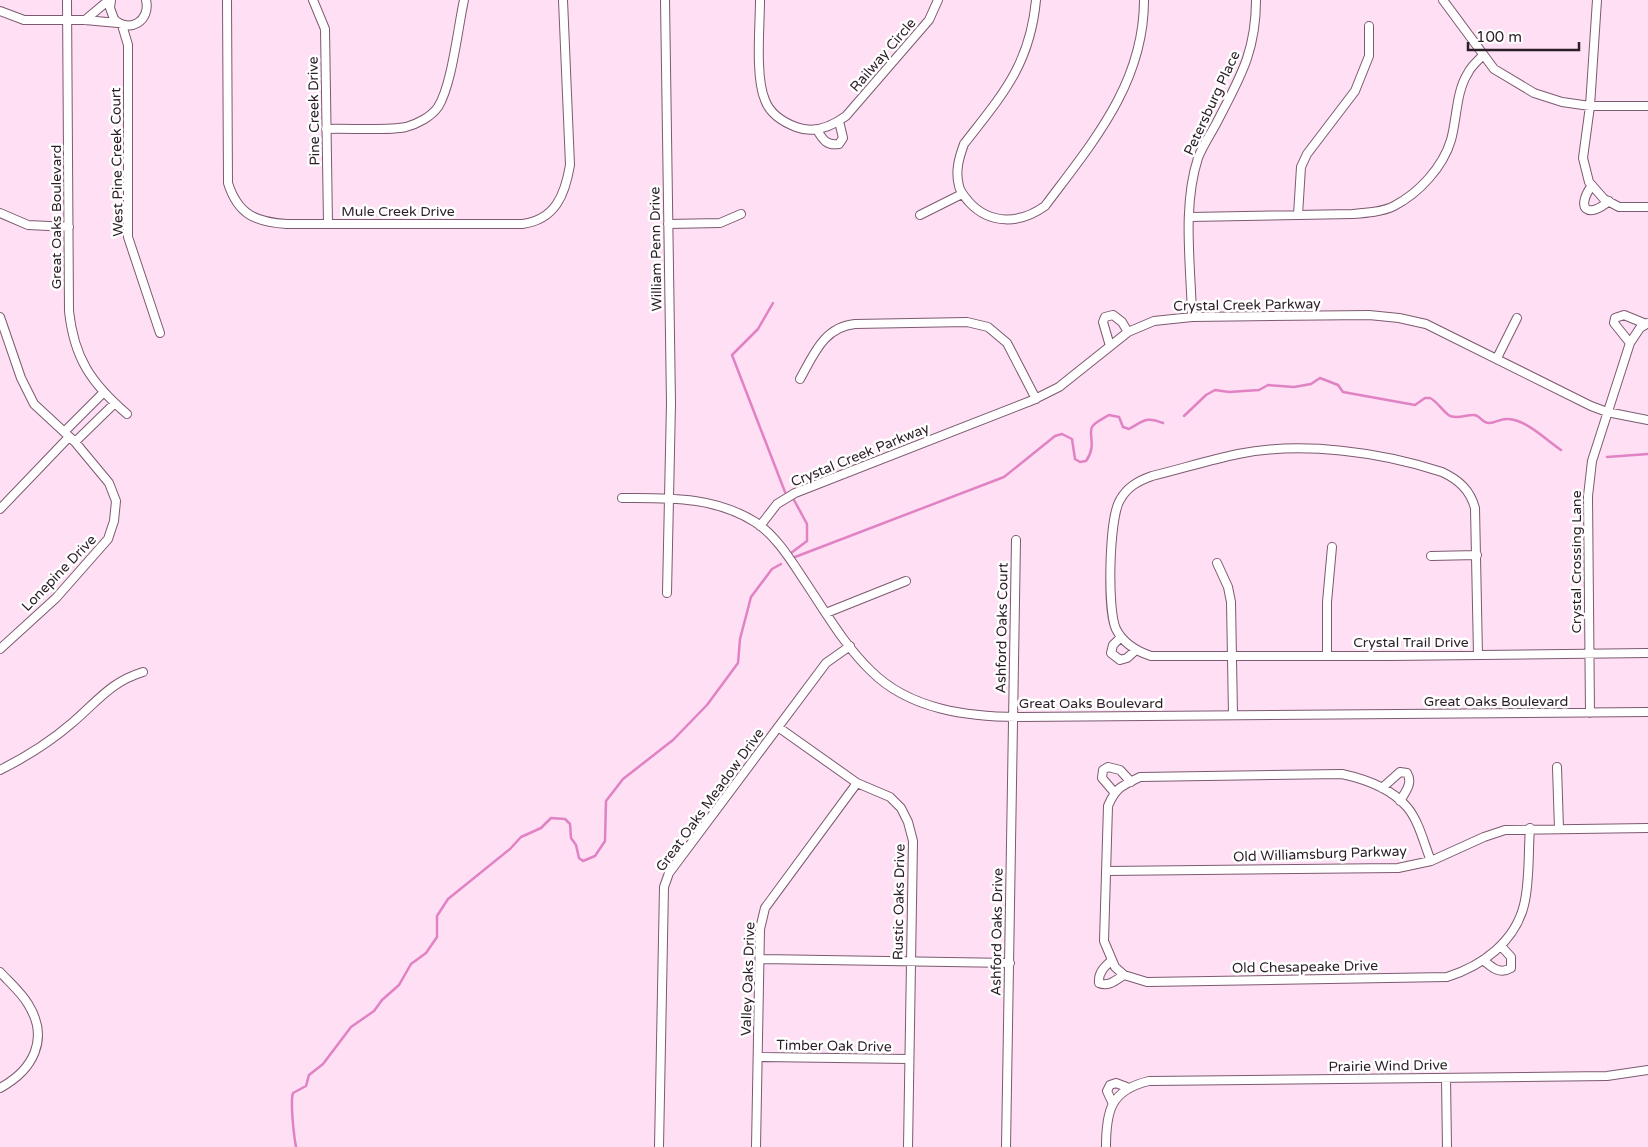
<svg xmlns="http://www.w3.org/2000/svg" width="1648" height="1147" viewBox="0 0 1648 1147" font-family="'Varela Round',sans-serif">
<rect width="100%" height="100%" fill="#fedff3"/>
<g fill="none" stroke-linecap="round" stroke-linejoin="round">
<!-- stream -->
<path stroke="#e182c5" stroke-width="2.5" d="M 773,303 L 758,329 L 732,355 L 785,492
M 1184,416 L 1206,395 L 1215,390 L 1229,392 L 1259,390 L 1268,385 L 1294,387 L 1311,384 L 1320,378 L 1338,385 L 1343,392 L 1415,405 L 1425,398 L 1430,398 C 1438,402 1443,412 1450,416 C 1459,419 1465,415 1473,415 C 1480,414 1481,423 1489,423 C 1496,423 1501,418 1508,419 C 1527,420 1546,440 1561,450
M 1607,457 L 1648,454
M 791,553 L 807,541 L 807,524 L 794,500
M 795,557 L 1004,477 L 1055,436 L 1062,434 L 1072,439 L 1075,459 L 1080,462 L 1086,461 C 1097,446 1088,434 1092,427 C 1095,422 1104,418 1109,415 L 1119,417 L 1123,427 L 1129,429 C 1144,421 1145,416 1163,423
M 296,1147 C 294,1136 290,1102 293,1093 L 306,1086 L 309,1075 L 323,1064 L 351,1027 L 374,1011 L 382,1000 L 399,985 L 411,964 L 426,953 L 437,937 L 437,916 L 448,899 L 510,849 L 521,837 L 541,828 L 551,818 L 565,819 L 570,824 L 571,838 L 576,845 L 579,858 L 583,861 L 595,856 L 605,841 L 606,801 L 623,779 L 673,740 L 707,705 L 738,663 L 740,639 L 751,597 L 772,569 L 781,564"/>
<defs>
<path id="minor" d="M 67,0 L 69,311 C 74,358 91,383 127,414
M 111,0 L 110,8 L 114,19 C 129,34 151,21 146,0
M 227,0 L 228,183 C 238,215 256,222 287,224 L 522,224 C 555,220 565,195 570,165 L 563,0
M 313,0 L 325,29 L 328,224
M 665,0 L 671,403 L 667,593
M 760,0 C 760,26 755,77 765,100 C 770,114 783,122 796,127 C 814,134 831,127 846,116 L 929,20 L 938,0
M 1036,0 C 1030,65 1002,95 964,144 C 959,158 955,171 959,186 C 960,192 965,197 969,202 C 990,225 1020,224 1045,206 C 1092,143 1144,84 1144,0
M 1443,0 L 1494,69 L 1534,93 L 1562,102 L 1590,106 L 1648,106
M 1597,0 L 1590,106 L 1583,158 L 1589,182 L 1604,199 L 1619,207 L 1648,207
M 0,11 L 24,20 L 85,20 L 118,23
M 85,20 L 109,0
M 122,25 L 128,45 L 128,237 L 160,333
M 326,129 C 347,128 388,131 406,127 C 417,124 431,117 438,107 C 452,85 458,27 464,0
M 817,130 C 823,140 827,146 839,144 L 843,138 L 839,121
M 1592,185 C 1575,209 1588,219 1609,201
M 0,213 L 28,225 L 69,227
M 920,215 L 962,194
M 1298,215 L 1301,167 L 1307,154 L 1355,91 L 1369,56 L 1369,26
M 1190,217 L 1352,214 C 1366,213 1382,212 1394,206 C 1419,193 1443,167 1451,140 C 1457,119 1456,91 1468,73 C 1471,66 1478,61 1483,55
M 668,224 L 720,223 L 741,214
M 0,317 L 21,378 L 34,404 L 75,442 L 109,483 L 116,501 L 114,521 L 108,539 L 56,598 L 0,649
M 1192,317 C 1191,266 1182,207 1198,158 C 1202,147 1210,135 1216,124 C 1239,79 1256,53 1256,0
M 1630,343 L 1614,323 L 1615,318 L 1624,315 L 1646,324
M 1110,346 L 1103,322 L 1105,317 L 1113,315 L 1122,322 L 1128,332
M 1497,358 L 1517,318
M 800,379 C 814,354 824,327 855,324 L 967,322 L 988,327 L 1007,343 L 1036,399
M 64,432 L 104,392
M 75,442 L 115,403
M 622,498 C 668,498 714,496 755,522 C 776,535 792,562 806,583 C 826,613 845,646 871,671 C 910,710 969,717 1020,717 L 1648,712
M 0,509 L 69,437
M 760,526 L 777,504 L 795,493 L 1033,400 L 1059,387 L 1128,332 L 1154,321 L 1192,317 L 1369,315 L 1399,318 L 1426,324 L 1591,406 L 1607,412 L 1648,420
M 1431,556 L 1477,555
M 1217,563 L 1228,587 L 1231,602 L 1233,715
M 826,613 L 906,581
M 1121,637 L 1113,645 L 1111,653 L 1120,660 L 1127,658 L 1136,650
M 1327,655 L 1327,602 L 1332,547
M 1478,655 L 1475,508 C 1470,490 1459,480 1442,472 C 1381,452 1302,441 1238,454 C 1209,460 1181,469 1152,476 C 1138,481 1127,487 1120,500 C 1109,518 1107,610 1116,629 C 1123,643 1136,651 1151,656 L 1388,656 L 1648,653
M 1590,713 L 1588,496 L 1592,461 L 1630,343 L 1640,328 L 1648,323
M 778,727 L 857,783 L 890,797 L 901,808 L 908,822 L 913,841 L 908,1147
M 1557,767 L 1559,829
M 0,770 C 26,757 50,742 72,723 C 97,702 110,682 143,672
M 1382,788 L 1400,772 L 1407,773 C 1413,783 1406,791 1400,801
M 1114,792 L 1102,778 L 1103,770 L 1108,767 L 1120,770 L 1131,782
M 1431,861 C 1424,844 1419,821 1407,807 C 1391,788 1365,779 1342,774 L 1140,777 C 1122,786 1116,787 1108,806 L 1104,941 L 1115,967 L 1124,975 L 1147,982 L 1447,977 C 1482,966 1515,942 1524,905 C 1530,881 1528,853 1530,828
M 1106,871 L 1398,868 L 1431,861 L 1484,837 L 1505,830 L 1648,828
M 760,959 L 1010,963
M 1483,960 C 1492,967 1499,975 1511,968 L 1511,957 L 1501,946
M 1111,961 C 1104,967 1098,973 1099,983 C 1109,987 1116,980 1124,975
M 0,972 C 9,982 21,992 28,1004 C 50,1039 33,1070 0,1088
M 758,1057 L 909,1059
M 1446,1078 L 1447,1147
M 1113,1104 L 1107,1091 L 1110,1085 L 1116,1083 L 1129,1088
M 659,1147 L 664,887 L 669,873 L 826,663 L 850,646
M 756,1147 L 760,929 L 765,908 L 857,783
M 1006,1147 L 1016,540
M 1106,1147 C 1106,1112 1110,1090 1149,1081 L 1607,1076 L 1648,1070"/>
</defs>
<!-- minor casing -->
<use href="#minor" stroke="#7c5a70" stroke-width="10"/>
<!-- minor -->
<use href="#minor" stroke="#fff" stroke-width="8"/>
</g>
<g text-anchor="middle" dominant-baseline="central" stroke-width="5" stroke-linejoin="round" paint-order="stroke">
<!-- street labels -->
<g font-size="14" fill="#2c1e27" stroke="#fff">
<text transform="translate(883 55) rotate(-49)">Railway Circle</text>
<text transform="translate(1212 103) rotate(-65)">Petersburg Place</text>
<text transform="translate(314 111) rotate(-91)">Pine Creek Drive</text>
<text transform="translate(117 162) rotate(-91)">West Pine Creek Court</text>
<text x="398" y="211">Mule Creek Drive</text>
<text transform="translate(56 217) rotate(-90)">Great Oaks Boulevard</text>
<text transform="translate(656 249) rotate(-91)">William Penn Drive</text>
<text transform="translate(1247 305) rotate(-1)">Crystal Creek Parkway</text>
<text transform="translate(860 455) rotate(-22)">Crystal Creek Parkway</text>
<text transform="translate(1576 562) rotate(-90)">Crystal Crossing Lane</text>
<text transform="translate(59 573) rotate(-46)">Lonepine Drive</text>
<text transform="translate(1002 628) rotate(-89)">Ashford Oaks Court</text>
<text x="1411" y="642">Crystal Trail Drive</text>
<text x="1496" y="701">Great Oaks Boulevard</text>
<text x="1091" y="703">Great Oaks Boulevard</text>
<text transform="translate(710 800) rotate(-54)">Great Oaks Meadow Drive</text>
<text transform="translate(1320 854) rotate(-2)">Old Williamsburg Parkway</text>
<text transform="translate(899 902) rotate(-89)">Rustic Oaks Drive</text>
<text transform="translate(997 932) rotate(-89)">Ashford Oaks Drive</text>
<text transform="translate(1305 967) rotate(-1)">Old Chesapeake Drive</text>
<text transform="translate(748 979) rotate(-88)">Valley Oaks Drive</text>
<text transform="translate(834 1046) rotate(1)">Timber Oak Drive</text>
<text transform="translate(1388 1066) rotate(-1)">Prairie Wind Drive</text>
</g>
</g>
<!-- scale -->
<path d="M1468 42v8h111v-8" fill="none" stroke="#2c1e27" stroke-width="2.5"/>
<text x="1476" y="42" font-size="15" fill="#2c1e27" stroke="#ffffff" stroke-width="4" paint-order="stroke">100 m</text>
</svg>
